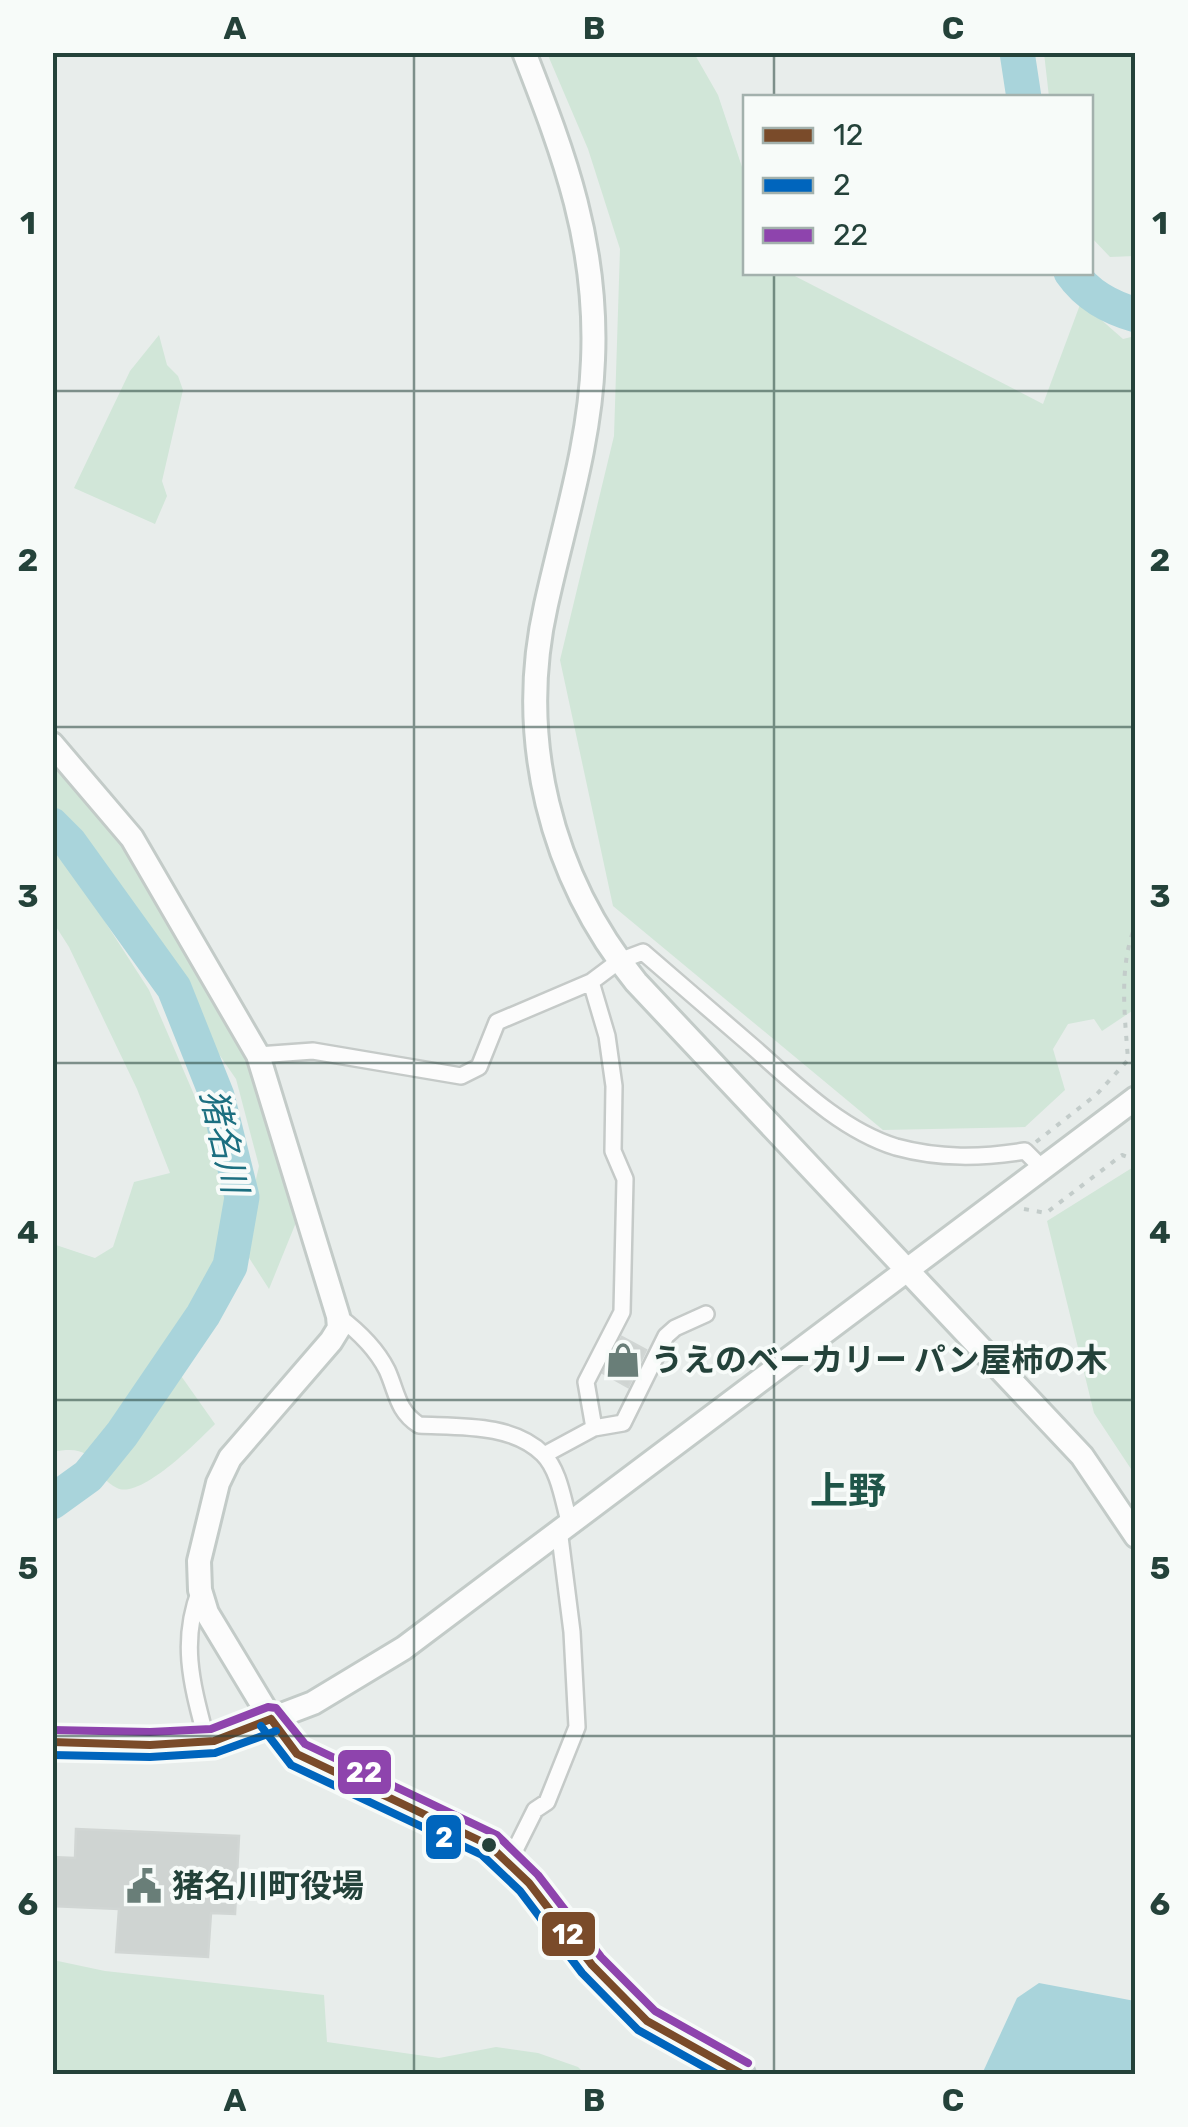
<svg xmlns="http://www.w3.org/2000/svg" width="1188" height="2127" viewBox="0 0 1188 2127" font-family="Rubik,'Noto Sans JP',sans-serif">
<rect width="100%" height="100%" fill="#e8edeb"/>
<!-- green -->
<path fill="#d1e6d8" d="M 547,53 L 694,53 L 718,95 L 745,176 L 746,272 L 789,273 L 1043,404 L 1081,302 L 1123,339 L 1135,336 L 1135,1009 L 1102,1031 L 1094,1019 L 1068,1024 L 1053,1049 L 1065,1090 L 1025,1127 L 883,1130 L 613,906 L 560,660 L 614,436 L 620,249 L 588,149 Z
M 1044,53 L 1135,53 L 1135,256 L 1110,257 L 1091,237 L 1090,98 L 1049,97 Z
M 159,335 L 167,365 L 178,376 L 183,390 L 162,481 L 167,496 L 155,524 L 74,488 L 130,371 Z
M 52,757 L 115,827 L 253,1073 L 289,1182 L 297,1220 L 269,1289 L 244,1250 L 244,1232 L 259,1166 L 236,1079 L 205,1034 L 172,963 L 68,820 L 53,805 Z
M 53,841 L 149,990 L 229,1176 L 222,1267 L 167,1356 L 215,1424 C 200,1439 141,1500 117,1488 C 88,1474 102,1442 53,1452 L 53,1244 L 95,1258 L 113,1247 L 134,1182 L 170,1173 L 137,1089 L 69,947 L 53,922 Z
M 1135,1166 L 1135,1475 L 1094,1413 L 1047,1221 Z
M 53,1960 L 105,1971 L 324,1995 L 327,2042 L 439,2058 L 496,2047 L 538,2053 L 578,2067 L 585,2074 L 53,2074 Z"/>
<!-- water -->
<path fill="#a9d4db" d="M 1039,1983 L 1135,2001 L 1135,2074 L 982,2074 L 1017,1998 Z"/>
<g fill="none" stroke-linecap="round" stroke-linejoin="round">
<!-- river -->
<path stroke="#a9d4db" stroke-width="35" d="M 1017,52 L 1024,98
M 1071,272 C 1087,295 1109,307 1136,315
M 52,825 L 69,842 L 174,988 L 217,1096 L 242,1197 L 230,1266 L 203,1315 L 122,1434 L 88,1476 L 52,1502"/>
</g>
<!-- building -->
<path fill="#cfd4d2" stroke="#d1d6d4" stroke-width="2.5" d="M 622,1337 L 646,1350 L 628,1387 L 603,1373 Z
M 76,1829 L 239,1836 L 235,1914 L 211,1913 L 208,1957 L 116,1952 L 119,1909 L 52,1906 L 52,1857 L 75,1858 Z"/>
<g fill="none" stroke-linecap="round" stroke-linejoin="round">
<defs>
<path id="street" d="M 591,982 L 607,1036 L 614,1086 L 613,1151 L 625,1179 L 622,1312 L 586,1382 L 594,1428
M 258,1055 L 313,1051 L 461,1076 L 479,1067 L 497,1022 L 591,982 L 619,961 L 643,952 C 680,984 716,1015 753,1047 C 795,1084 841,1130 896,1147 C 940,1159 981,1158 1025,1151 L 1042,1168
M 338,1316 C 358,1331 376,1348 387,1370 C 397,1392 397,1411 419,1425 C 458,1427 512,1423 543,1454 C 559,1470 563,1500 569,1521
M 544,1455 L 594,1428 L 623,1423 L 666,1336 L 675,1328 L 706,1314
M 200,1590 C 179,1644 193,1688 207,1742
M 508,1864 L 535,1810 L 547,1802 L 577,1727 L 572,1632 L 559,1529"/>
<path id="secondary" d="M 524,52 C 565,157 598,245 593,360 C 590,444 564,523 546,605 C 516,738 550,876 636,982 L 1082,1456 L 1136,1536
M 52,744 L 132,838 L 258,1055 L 338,1316 L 339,1328 L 331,1341 L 230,1458 L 218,1483 L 199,1561 L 200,1590 L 207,1613 L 271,1719 L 313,1703 L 404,1648 L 1136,1098"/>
<path id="primary" d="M 52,1742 L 150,1745 L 214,1741 L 271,1719 L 297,1754 L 489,1845 L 529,1883 L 592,1965 L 647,2021 L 742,2074"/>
</defs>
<!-- street casing -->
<use href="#street" stroke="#c5cac8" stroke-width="20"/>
<!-- secondary casing -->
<use href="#secondary" stroke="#c3cbc8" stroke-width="28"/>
<!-- primary casing -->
<use href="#primary" stroke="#c3ccc9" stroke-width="30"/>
<!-- path -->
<path stroke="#c3ccca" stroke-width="4" stroke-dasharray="5 8" stroke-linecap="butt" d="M 1036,1142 L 1097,1094 L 1128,1060 C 1125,1016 1118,966 1136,924
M 1024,1209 L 1046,1213 L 1122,1155 L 1136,1160"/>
<!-- street -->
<use href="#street" stroke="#fcfcfc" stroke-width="15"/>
<!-- secondary -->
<use href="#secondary" stroke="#fcfcfc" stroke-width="22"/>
<!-- primary -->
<use href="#primary" stroke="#cfd7d5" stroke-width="25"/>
<defs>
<path id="bus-1" d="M 271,1719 L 297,1754 L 489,1845 L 529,1883 L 592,1965 L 647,2021 L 742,2074
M 52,1742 L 150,1745 L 214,1741 L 271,1719"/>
<path id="bus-2" d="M 261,1726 L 291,1765 L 482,1855 L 520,1891 L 582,1973 L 638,2030 L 717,2074
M 52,1755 L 150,1757 L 215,1753 L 276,1731"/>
<path id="bus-3" d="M 52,1730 L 150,1732 L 211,1729 L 268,1707 L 276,1708 L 305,1744 L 497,1835 L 538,1875 L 601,1957 L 655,2011 L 748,2063"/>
</defs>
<!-- bus-1 casing -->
<use href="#bus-1" stroke="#f7fbf9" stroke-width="15"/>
<!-- bus-2 casing -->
<use href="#bus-2" stroke="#f7fbf9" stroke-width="15"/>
<!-- bus-3 casing -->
<use href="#bus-3" stroke="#f7fbf9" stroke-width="15"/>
<!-- bus-1 -->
<use href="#bus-1" stroke="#7a4b2a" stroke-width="8"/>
<!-- bus-2 -->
<use href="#bus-2" stroke="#0065bd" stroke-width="8"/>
<!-- bus-3 -->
<use href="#bus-3" stroke="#8e44ad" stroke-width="8"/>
</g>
<!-- grid -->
<path fill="none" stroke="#24423a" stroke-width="2.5" stroke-opacity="0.55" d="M 414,52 L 414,2074M 774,52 L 774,98M 774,272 L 774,2074M 52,391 L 1136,391M 52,727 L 1136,727M 52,1063 L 1136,1063M 52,1400 L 1136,1400M 52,1736 L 1136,1736"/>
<!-- icons -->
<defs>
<symbol id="shop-bare" viewBox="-9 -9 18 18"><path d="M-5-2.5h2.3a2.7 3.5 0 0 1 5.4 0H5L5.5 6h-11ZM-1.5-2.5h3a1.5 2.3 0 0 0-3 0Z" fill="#697e78" stroke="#f7fbf9" stroke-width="2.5" paint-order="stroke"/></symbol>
<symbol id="civic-bare" viewBox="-9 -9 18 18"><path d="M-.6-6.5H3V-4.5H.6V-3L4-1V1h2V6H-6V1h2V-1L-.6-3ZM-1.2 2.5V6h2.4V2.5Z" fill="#697e78" stroke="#f7fbf9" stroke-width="2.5" paint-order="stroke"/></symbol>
</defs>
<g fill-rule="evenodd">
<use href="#shop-bare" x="598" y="1335" width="50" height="50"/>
<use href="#civic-bare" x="119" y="1861" width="50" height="50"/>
</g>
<!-- markers -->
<circle fill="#24423a" stroke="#f7fbf9" stroke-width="4" cx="489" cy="1845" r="9"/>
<g text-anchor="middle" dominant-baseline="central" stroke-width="8" stroke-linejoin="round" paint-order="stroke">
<!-- poi labels -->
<g font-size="32" font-weight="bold" fill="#24423a" stroke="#f7fbf9" text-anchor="start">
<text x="651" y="1360">うえのベーカリー パン屋柿の木</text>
<text x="172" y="1886">猪名川町役場</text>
</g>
<!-- water labels -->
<g font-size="35" font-style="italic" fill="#1c6f80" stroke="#f7fbf9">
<text transform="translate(224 1141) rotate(77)">猪名川</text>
</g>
<!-- quarter labels -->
<g font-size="38" font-weight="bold" fill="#1f5548" stroke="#f7fbf9">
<text x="848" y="1491">上野</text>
</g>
</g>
<g stroke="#f7fbf9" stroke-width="4">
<rect x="336" y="1748" width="57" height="48" rx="10" fill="#8e44ad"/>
<rect x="424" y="1813" width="39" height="48" rx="10" fill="#0065bd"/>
<rect x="540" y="1910" width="57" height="48" rx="10" fill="#7a4b2a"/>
</g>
<g font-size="28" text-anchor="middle" font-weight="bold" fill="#fff">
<text x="364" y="1782">22</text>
<text x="444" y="1847">2</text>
<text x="568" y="1944">12</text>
</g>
<!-- border -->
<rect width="1188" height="2127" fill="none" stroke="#f7fbf9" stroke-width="110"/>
<!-- legend -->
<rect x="743" y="95" width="350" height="180" fill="#f7fbf9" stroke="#a3b1ad" stroke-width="2.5"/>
<rect x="763" y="128" width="50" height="15" fill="#7a4b2a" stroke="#a3b1ad" stroke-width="2.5"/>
<text x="833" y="145" font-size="30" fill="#24423a">12</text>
<rect x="763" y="178" width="50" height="15" fill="#0065bd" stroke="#a3b1ad" stroke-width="2.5"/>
<text x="833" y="195" font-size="30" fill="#24423a">2</text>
<rect x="763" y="228" width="50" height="15" fill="#8e44ad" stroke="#a3b1ad" stroke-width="2.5"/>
<text x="833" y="245" font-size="30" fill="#24423a">22</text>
<rect x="55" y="55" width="1078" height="2017" fill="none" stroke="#24423a" stroke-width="4"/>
<g font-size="32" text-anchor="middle" font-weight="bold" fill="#24423a">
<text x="235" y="39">A</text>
<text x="594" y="39">B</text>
<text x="953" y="39">C</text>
<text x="28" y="234">1</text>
<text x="1160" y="234">1</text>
<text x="28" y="571">2</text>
<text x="1160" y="571">2</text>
<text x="28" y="907">3</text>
<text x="1160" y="907">3</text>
<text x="28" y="1243">4</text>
<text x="1160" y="1243">4</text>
<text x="28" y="1579">5</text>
<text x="1160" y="1579">5</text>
<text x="28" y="1915">6</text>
<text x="1160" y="1915">6</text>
<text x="235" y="2111">A</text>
<text x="594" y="2111">B</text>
<text x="953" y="2111">C</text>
</g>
</svg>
